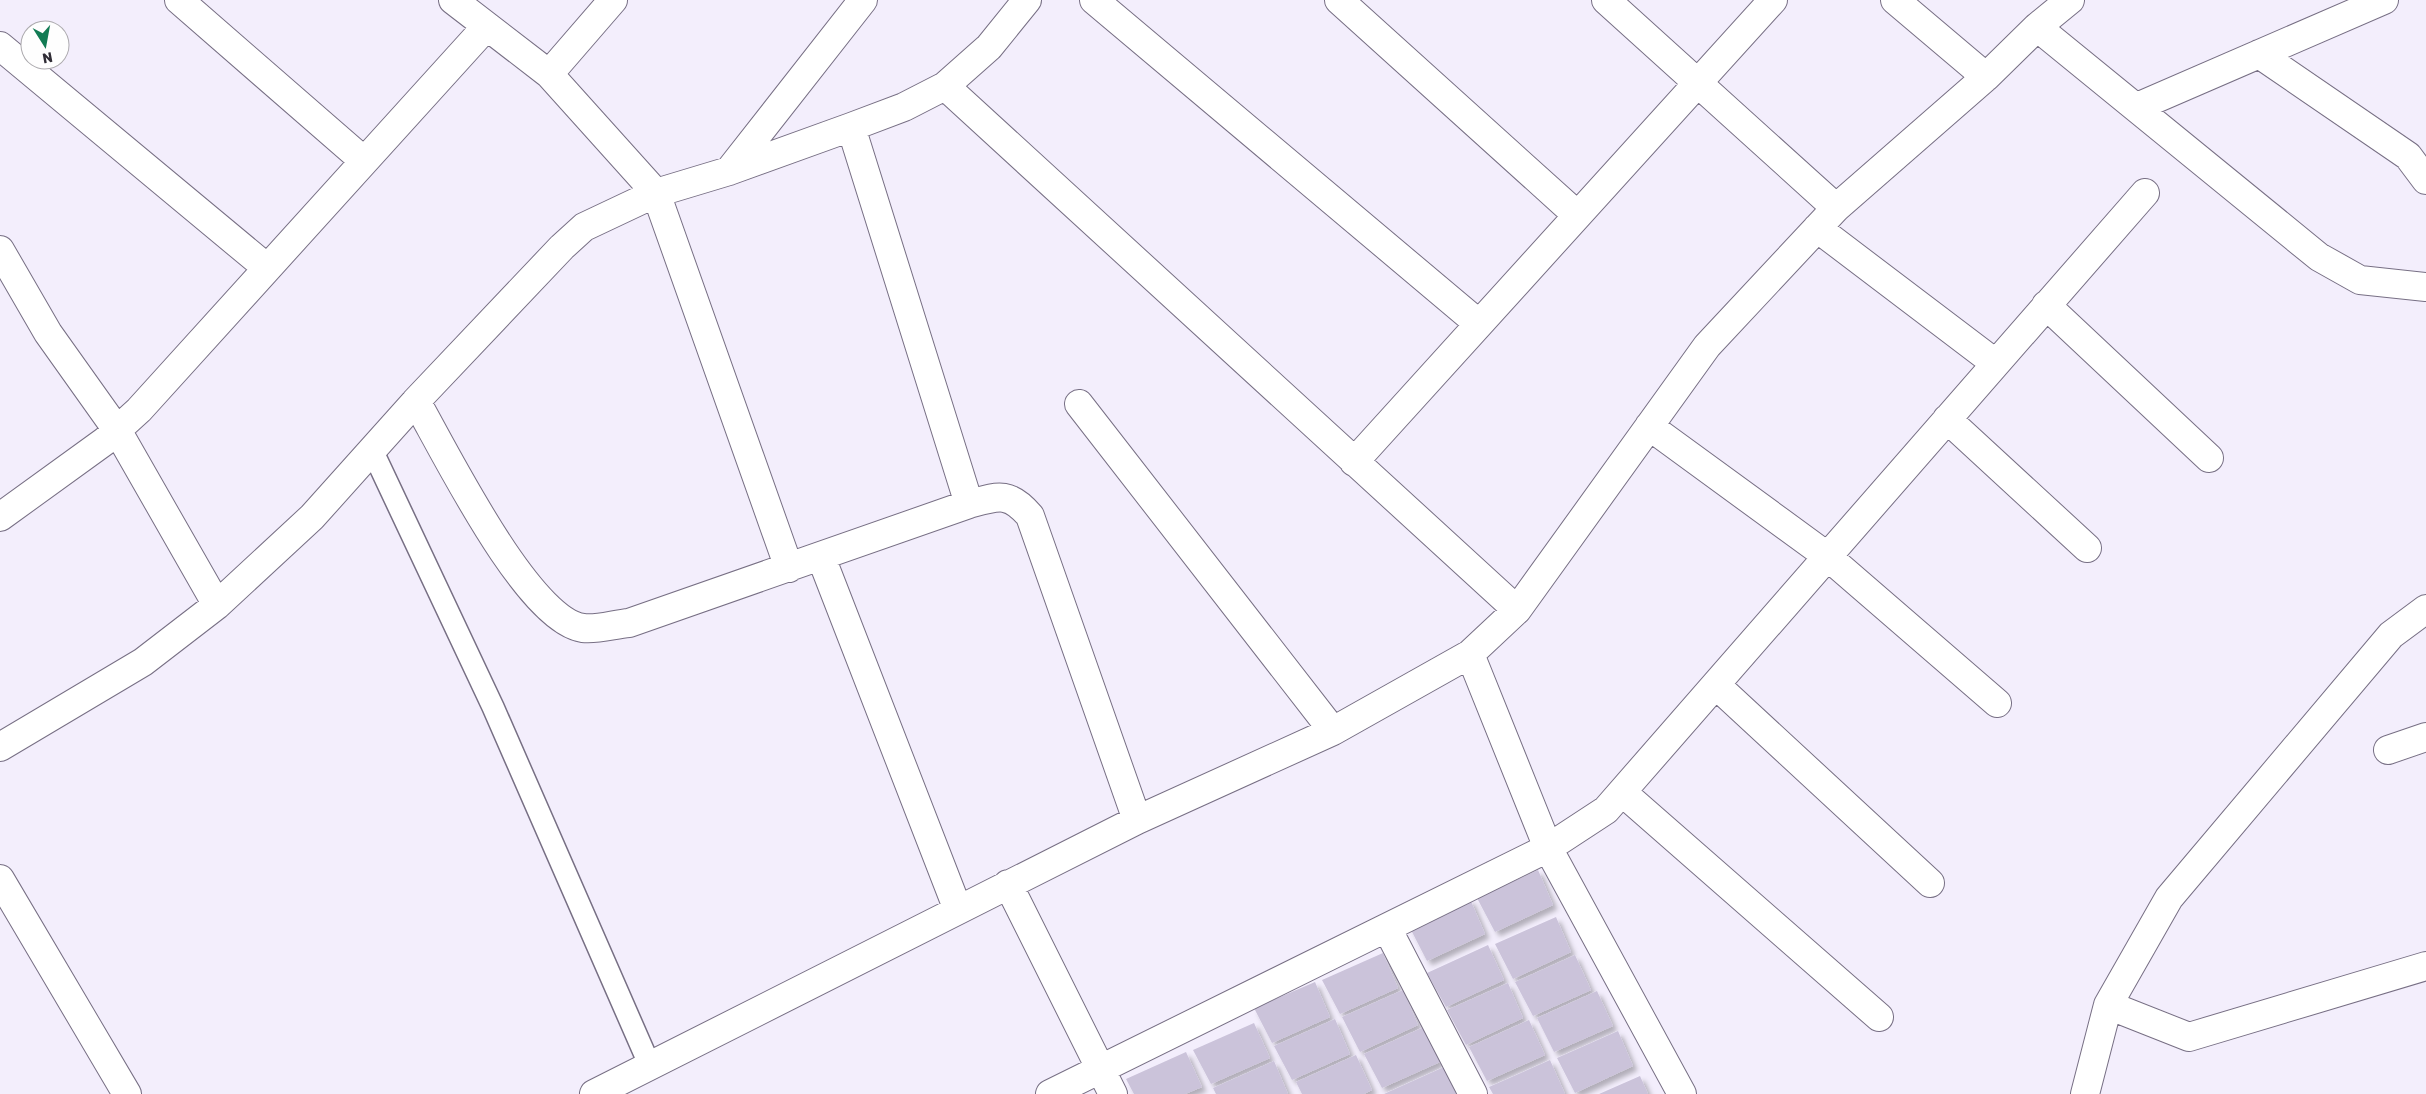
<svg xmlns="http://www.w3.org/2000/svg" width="2426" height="1094" viewBox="0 0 2426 1094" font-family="Rubik,sans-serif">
<defs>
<filter id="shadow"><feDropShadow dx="4.5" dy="4.5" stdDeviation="2.5" flood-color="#0004"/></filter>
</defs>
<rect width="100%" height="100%" fill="#f3eefc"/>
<!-- building -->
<path fill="#cbc3da" filter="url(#shadow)" d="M 1538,870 L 1553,905 L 1495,932 L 1477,898 Z
M 1470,899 L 1485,934 L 1427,961 L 1409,926 Z
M 1556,917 L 1571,952 L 1513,979 L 1495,944 Z
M 1488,945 L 1504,980 L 1446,1007 L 1427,973 Z
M 1383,953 L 1398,988 L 1340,1014 L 1322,980 Z
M 1575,955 L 1591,990 L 1533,1016 L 1515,982 Z
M 1315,982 L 1330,1017 L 1272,1043 L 1254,1008 Z
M 1508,983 L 1523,1018 L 1466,1045 L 1447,1010 Z
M 1403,990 L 1418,1025 L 1360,1052 L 1342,1017 Z
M 1597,991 L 1613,1026 L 1554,1052 L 1537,1018 Z
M 1335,1019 L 1350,1054 L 1292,1080 L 1274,1046 Z
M 1529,1020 L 1545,1055 L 1487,1081 L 1469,1047 Z
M 1254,1023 L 1270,1058 L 1211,1084 L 1193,1050 Z
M 1424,1027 L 1440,1062 L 1382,1088 L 1364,1054 Z
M 1618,1031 L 1633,1066 L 1575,1093 L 1557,1058 Z
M 1186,1052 L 1202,1087 L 1185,1094 L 1134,1094 L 1126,1079 Z
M 1356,1055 L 1372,1090 L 1364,1094 L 1302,1094 L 1296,1082 Z
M 1550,1060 L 1565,1094 L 1493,1094 L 1489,1087 Z
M 1274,1061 L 1288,1094 L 1216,1094 L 1213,1088 Z
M 1444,1067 L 1456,1094 L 1384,1094 Z
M 1640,1076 L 1648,1094 L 1599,1094 Z"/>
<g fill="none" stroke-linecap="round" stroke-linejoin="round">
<defs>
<path id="lane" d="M 372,450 L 493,707 L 650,1066"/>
<path id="street" d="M 179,0 L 364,161
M 453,0 L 549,74 L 656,193 L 789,568
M 1094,0 L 1479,324
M 1339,0 L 1577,215
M 1606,0 L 1836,208
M 1895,0 L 1986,77
M 2037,27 L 2319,257 L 2360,280 L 2426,287
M 0,46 L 267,268
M 2259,54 L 2408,156 L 2426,180
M 549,74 L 613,0
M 945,86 L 1517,610
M 2137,107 L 2384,0
M 851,127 L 969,504
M 729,171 L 863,0
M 1817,228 L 1995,363
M 0,250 L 48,333 L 117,430 L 217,605
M 2046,305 L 2209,458
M 416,401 C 444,450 528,621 583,628 C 597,630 615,624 629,623 L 969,504 C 998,496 1009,491 1030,516 L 1137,820
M 1079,404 L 1333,731
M 1947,419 L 2087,548
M 1649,426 L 1827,556 L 1997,703
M 1354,462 L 1773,0
M 0,517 L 105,441 L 139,410 L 486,27
M 821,557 L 958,910
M 1470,654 L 1548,848 L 1682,1094
M 1716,685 L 1930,883
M 0,747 L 143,662 L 217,605 L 312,517 L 416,401 L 562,247 L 584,227 L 656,193 L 729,171 L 851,127 L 904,107 L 945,86 L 989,47 L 1027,0
M 2388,750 L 2426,737
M 1622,792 L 1879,1017
M 0,879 L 127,1094
M 1008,884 L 1113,1094
M 1387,928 L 1473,1094
M 2108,1005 L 2189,1037 L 2426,966
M 594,1094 L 1137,820 L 1333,731 L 1470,654 L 1517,610 L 1707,346 L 1836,208 L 1986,77 L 2037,27 L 2070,0
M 1050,1094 L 1548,848 L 1606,810 L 2145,193
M 2085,1094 L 2108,1005 L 2169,898 L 2391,635 L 2426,609"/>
</defs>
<!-- lane casing -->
<use href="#lane" stroke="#776f84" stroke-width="24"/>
<!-- street casing -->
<use href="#street" stroke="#776f84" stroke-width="30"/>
<!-- lane -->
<use href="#lane" stroke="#fff" stroke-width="21"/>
<!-- street -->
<use href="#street" stroke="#fff" stroke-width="28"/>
</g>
<!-- north arrow -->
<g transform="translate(45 45) rotate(169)"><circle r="24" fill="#fefefe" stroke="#acaaae"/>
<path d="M0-4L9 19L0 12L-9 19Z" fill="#127b54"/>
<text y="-8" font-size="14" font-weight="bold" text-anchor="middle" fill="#302d36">N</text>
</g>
</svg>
